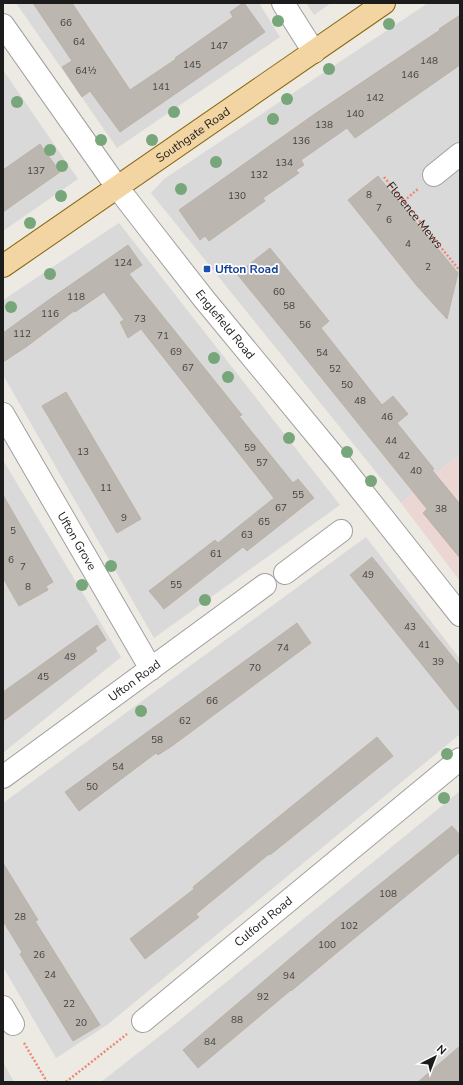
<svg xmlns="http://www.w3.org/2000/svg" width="463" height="1085" viewBox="0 0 463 1085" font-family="'Nunito Sans',sans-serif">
<rect width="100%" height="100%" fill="#eceae3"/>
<!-- residential -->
<path fill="#dad9d9" d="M 16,3 L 259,3 L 280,37 L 117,148 Z
M 306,3 L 331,3 L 314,15 Z
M 428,3 L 460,3 L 460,454 L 401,503 L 151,193 L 164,179 Z
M 3,70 L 78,179 L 3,231 Z
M 119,223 L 340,505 L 154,638 L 3,375 L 3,300 Z
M 3,460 L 121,657 L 3,753 Z
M 366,537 L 460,659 L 460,734 L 107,1025 L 56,1058 L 3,967 L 3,803 Z
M 460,791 L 460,1082 L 101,1082 L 175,1024 Z
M 3,1062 L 14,1082 L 3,1082 Z"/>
<!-- commercial -->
<path fill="#ecd6d3" d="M 460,454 L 460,581 L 401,503 Z"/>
<!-- building -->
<path fill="#bcb6b0" stroke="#bdb2a7" d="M 33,3 L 72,3 L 130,90 L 176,59 L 175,58 L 233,17 L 230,12 L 243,3 L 244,3 L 265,32 L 120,132 L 90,91 L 82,97 L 62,67 L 72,61 Z
M 460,15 L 460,65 L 355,138 L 347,128 L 301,160 L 304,165 L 296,170 L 299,173 L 263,198 L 265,201 L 209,241 L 205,236 L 200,240 L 179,210 L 316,113 L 440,30 L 439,29 Z
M 40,144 L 60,172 L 3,212 L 3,170 Z
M 378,176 L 458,273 L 447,319 L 417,286 L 348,200 Z
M 128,245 L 142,265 L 129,274 L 242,415 L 239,416 L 293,483 L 298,479 L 314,498 L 247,551 L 243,547 L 164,609 L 149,591 L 215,540 L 218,543 L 274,498 L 141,329 L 128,338 L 120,322 L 124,320 L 104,292 L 75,312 L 74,311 L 26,347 L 3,362 L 3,333 L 50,299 Z
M 270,248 L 329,321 L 321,328 L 382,405 L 393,396 L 408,414 L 397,423 L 434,469 L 432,470 L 460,504 L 460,558 L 423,513 L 427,509 L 295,345 L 237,274 Z
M 66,392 L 141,519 L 117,533 L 42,406 Z
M 3,495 L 53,582 L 46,586 L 48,590 L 19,606 L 3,578 Z
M 372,557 L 460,666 L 460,712 L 350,575 Z
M 297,623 L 311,643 L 172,746 L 158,755 L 156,753 L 79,811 L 65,792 Z
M 97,625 L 106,640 L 95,648 L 97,651 L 3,721 L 3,692 Z
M 377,737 L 393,756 L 270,855 L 269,854 L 196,914 L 199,917 L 145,959 L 130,939 L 194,889 L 193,887 L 255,836 Z
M 452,826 L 460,835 L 460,852 L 351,941 L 291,991 L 291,990 L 198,1068 L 183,1050 L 334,921 Z
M 3,863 L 38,920 L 35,921 L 100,1025 L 73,1041 L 20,954 L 22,952 L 3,921 Z
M 460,1046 L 460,1082 L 418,1082 Z"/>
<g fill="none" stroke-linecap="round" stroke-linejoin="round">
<defs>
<g id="minor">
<path d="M 283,3 L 314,52"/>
<path id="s2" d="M 3,25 L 117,187 L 151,231 L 204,299 L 342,466 L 460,615"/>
<path d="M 434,175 L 460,154"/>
<path id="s3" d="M 3,414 L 151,669"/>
<path d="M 285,573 L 341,531"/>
<path id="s4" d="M 3,777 L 265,585"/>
<path d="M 3,1007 L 13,1024"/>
<path id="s5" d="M 143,1021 L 460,759"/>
</g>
<g id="major">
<path id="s6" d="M 3,266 L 384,3"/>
</g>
</defs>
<!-- minor casing -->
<use href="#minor" stroke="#a0a0a0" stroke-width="24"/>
<!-- major casing -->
<use href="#major" stroke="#86660e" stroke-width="24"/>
<!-- path -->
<g stroke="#ec8875" stroke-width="2.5" stroke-dasharray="2 2" stroke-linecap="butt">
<path id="s1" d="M 384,177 L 460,271"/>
<path d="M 404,201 L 419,188"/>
<path d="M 24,1043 L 47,1082"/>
<path d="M 66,1082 L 127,1034"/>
</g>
<!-- minor -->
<use href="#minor" stroke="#fff" stroke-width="22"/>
<!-- major -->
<use href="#major" stroke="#f2d5a2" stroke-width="22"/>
</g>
<!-- trees -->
<g fill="#76a679">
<circle cx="278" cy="21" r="6"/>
<circle cx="389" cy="24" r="6"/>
<circle cx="329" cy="69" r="6"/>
<circle cx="287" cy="99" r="6"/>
<circle cx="17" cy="102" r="6"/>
<circle cx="174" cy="112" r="6"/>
<circle cx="273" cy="119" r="6"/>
<circle cx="101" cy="140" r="6"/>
<circle cx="152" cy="140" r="6"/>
<circle cx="50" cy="150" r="6"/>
<circle cx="216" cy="162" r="6"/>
<circle cx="62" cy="166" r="6"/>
<circle cx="181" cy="189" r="6"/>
<circle cx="61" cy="196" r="6"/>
<circle cx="30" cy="223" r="6"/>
<circle cx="50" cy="274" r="6"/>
<circle cx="11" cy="307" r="6"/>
<circle cx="214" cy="358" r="6"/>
<circle cx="228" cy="377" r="6"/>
<circle cx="289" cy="438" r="6"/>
<circle cx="347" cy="452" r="6"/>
<circle cx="371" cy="481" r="6"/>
<circle cx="111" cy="566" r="6"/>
<circle cx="82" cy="585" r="6"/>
<circle cx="205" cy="600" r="6"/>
<circle cx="141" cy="711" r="6"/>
<circle cx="447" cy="754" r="6"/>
<circle cx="444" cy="798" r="6"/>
</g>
<!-- markers -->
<rect fill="#1a4fb4" stroke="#fff" stroke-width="1.5" x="203" y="265" width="8" height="8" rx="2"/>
<g text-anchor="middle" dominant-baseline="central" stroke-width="3.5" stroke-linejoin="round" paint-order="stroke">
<!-- number labels -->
<g font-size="10" fill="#444241">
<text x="66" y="23">66</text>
<text x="79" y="42">64</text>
<text x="219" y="46">147</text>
<text x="429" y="61">148</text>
<text x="192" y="65">145</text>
<text x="86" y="71">64½</text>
<text x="410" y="75">146</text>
<text x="161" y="87">141</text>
<text x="375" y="98">142</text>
<text x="355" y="114">140</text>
<text x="324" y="125">138</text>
<text x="301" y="141">136</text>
<text x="284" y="163">134</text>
<text x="36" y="171">137</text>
<text x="259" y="175">132</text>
<text x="369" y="195">8</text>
<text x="237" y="196">130</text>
<text x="379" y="208">7</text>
<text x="389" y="220">6</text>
<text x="408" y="244">4</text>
<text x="123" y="263">124</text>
<text x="428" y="267">2</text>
<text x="279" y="292">60</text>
<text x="76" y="297">118</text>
<text x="289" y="306">58</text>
<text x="50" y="314">116</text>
<text x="140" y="319">73</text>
<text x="305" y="325">56</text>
<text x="22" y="334">112</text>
<text x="163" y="336">71</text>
<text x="176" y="352">69</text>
<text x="322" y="353">54</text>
<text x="188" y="368">67</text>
<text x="335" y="369">52</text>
<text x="347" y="385">50</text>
<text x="360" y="401">48</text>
<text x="387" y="417">46</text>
<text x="391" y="441">44</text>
<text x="250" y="448">59</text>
<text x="83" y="452">13</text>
<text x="404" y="456">42</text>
<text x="262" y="463">57</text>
<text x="416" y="471">40</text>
<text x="106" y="488">11</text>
<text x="298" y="495">55</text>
<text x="281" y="508">67</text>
<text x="441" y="509">38</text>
<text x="124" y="518">9</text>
<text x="264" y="522">65</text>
<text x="13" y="531">5</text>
<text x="247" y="535">63</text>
<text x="216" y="554">61</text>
<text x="11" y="560">6</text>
<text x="23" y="567">7</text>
<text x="368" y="575">49</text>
<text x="176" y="585">55</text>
<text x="28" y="587">8</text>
<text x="410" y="627">43</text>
<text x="424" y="645">41</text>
<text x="283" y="648">74</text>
<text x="70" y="657">49</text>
<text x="438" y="662">39</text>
<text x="255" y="668">70</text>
<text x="43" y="677">45</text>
<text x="212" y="701">66</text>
<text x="185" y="721">62</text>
<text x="157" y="740">58</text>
<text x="118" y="767">54</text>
<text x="92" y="787">50</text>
<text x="388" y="894">108</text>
<text x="20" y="917">28</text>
<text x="349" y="926">102</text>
<text x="327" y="945">100</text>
<text x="39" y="955">26</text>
<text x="50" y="975">24</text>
<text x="289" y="976">94</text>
<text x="263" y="997">92</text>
<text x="69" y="1004">22</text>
<text x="237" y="1020">88</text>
<text x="81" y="1023">20</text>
<text x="210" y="1042">84</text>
</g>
<!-- street labels -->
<g font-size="12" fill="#1c1c1c" stroke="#fff">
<text stroke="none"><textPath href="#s6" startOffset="231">Southgate Road</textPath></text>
<text stroke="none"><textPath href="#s1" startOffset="49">Florence Mews</textPath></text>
<text stroke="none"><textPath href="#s2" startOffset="373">Englefield Road</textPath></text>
<text stroke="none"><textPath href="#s3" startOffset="147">Ufton Grove</textPath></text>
<text stroke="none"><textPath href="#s4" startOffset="163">Ufton Road</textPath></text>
<text stroke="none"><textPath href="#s5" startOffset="156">Culford Road</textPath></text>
</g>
<!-- transit labels -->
<g font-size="12" font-weight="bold" fill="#164399" stroke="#fff" text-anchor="start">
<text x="215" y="269">Ufton Road</text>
</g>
</g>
<!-- border -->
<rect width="463" height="1085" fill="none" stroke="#1c1c1c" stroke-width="8"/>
<!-- north arrow -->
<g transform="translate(435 1057) rotate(42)" stroke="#ffffff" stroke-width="3" paint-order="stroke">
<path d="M0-3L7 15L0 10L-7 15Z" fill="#1c1c1c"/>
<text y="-6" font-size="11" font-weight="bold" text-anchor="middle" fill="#1c1c1c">N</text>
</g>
</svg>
